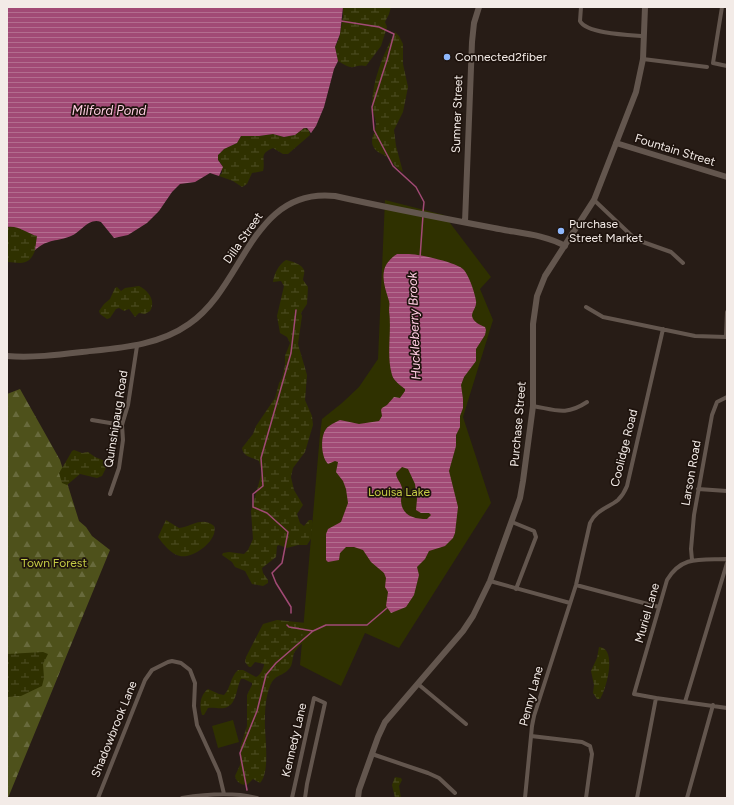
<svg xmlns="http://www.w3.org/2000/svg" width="734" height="805" viewBox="0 0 734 805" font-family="Figtree,sans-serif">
<defs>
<pattern id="forest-firs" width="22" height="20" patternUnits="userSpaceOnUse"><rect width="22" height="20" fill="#4e511b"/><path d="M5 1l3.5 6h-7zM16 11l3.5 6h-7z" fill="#686a3c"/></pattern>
<pattern id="wetland-marsh" width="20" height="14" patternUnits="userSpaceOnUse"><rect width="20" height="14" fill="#2f3100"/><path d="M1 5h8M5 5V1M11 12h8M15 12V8" fill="none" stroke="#4e4f25"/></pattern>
<pattern id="water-rules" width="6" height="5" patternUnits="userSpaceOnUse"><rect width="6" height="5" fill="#a14a75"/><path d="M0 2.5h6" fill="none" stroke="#b36d8f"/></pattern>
</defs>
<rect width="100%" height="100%" fill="#271c16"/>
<!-- forest -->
<path fill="url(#forest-firs)" d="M 20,389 L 60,460 L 79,521 L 86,527 L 92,536 L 110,550 L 8,798 L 7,798 L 7,394 Z"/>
<!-- wetland -->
<path fill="url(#wetland-marsh)" d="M 343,7 L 391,7 L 389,14 L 385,22 L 387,27 L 381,46 L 366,66 C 358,64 355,68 350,67 C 346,66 342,63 338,61 L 335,47 L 339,39 L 343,17 Z
M 395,32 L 399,36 L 403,44 L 403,64 L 408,87 L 403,112 L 394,130 L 396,146 L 403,172 C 395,167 393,163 387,157 C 382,153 376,153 373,146 C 370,140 375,132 376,125 C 376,118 372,112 372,104 C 373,79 383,55 395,32 Z
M 304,128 L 309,130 L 310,135 L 288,154 L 283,154 L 273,148 C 258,154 266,159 263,171 L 252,173 L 247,184 L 242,187 L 233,181 L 219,176 L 222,173 L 222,165 L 218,160 L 218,155 L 224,149 L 237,143 L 241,136 L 259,136 L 273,134 L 284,137 L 289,136 L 295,135 Z
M 14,226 L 37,236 C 37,247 34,263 20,263 C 16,263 12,262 7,262 L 7,227 Z
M 286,260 C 291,261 302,264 304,270 C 305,273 303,277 303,280 L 308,287 L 307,304 L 301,313 L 302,316 L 298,344 L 307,375 L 305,400 L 312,416 L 313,425 L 305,452 L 293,468 L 291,477 L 294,490 L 303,505 L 297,514 L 300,523 L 304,526 L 309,520 L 312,520 L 316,531 L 307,545 L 298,545 L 287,548 L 279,545 L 277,546 L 276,557 L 262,568 L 263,573 L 268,580 L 268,583 L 263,586 L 252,584 L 245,571 L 235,567 L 232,562 L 222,555 L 223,553 L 229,552 L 244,554 L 248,550 L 253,539 L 251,511 L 262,472 L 259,461 C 252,457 243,457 242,448 L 253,434 L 256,426 L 275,398 L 279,383 L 282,378 L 285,365 L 285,356 L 290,343 L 287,337 L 280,333 L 277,316 L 284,286 L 281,281 L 273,282 C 274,274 279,264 286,260 Z
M 139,286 C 149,291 156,301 150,311 L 145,314 L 139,313 L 135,317 L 129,309 L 124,311 L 119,308 L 116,309 L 110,318 L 107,319 L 100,314 L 99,311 L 104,304 L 110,299 L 115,288 L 117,287 L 121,291 L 125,288 Z
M 74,450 L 82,453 L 88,452 L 95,457 L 105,461 L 107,466 L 102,476 L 97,478 L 80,474 L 67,485 L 62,483 L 59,473 L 68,458 L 72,451 Z
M 166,520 L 179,528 C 191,527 202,516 214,526 C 219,540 193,559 180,556 C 171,554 163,544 158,537 Z
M 277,620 L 306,623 L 311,635 C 305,641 298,646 294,653 C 292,659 293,666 288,670 C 281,677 275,674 270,686 C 266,696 265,708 265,719 C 264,734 271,772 260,783 L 253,779 L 247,785 C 241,785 236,782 235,776 L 240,765 L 240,748 L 247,726 L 247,695 L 252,685 L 252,683 L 244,679 L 241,679 C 236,688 237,706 224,708 C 219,709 214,707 208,708 L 204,715 L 202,715 C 199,706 200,695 208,689 L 219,694 L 224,695 C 231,688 230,677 238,670 L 243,670 L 256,677 C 260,676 264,668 264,664 L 255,662 L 251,667 L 249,667 L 245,662 L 246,657 L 263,624 Z
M 599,647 C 618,648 606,690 600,699 L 597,699 L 593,693 L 594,685 L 591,671 L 597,658 Z
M 43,652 L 48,654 L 43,664 L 44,678 L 42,686 L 21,696 L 7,697 L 7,654 Z
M 395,777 L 401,778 L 402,780 L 399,786 L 401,798 L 395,798 L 392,785 Z"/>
<!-- park -->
<path fill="#2f3100" d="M 385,200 L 444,215 L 491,277 L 480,289 L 493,320 L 463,417 L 491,503 L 399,648 L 365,633 L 341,686 L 300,665 L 320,434 L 322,419 L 342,403 L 359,387 L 378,359 Z
M 233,720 L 239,742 L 218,748 L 212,726 Z"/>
<!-- water -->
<path fill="url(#water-rules)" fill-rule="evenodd" d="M 7,7 L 343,7 L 340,34 L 335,47 L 338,61 L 334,69 L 324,107 L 316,126 L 311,133 L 307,128 L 304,128 L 295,135 L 289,136 L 284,137 L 273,134 L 259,136 L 241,136 L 237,143 L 224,149 L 218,155 L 218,160 L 223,167 L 219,176 L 210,173 L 195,182 L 180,184 L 172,192 L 159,211 L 147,223 L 128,235 L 114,238 L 101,222 C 89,217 81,232 71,236 C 57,242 49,238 35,250 L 37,236 C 27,233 18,225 7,227 Z
M 397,254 C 401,254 405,254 409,254 C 419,254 459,263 464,270 C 469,276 475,293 476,301 C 477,307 472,311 472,316 C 473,322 480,325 485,327 L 486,330 L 485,335 L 476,349 L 476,361 L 464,377 L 461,385 L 463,399 L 463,408 L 460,416 L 460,427 L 456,435 L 456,446 L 449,471 L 458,507 L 455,533 L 453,538 L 445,546 L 429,551 L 425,559 L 417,567 L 419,575 L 414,595 L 406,607 L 391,613 L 386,606 L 388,592 L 385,587 L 386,578 L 384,573 L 371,562 L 363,550 L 354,547 L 346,547 L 340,553 L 339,560 L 328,562 L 326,560 L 326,534 L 328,529 L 341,522 L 348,503 L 346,489 L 343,481 L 336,472 L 338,462 L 335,461 L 328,464 C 321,457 320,437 326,429 C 329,425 336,422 340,420 L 359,424 L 379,421 L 382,416 L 381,410 L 382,408 L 387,405 L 394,397 L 400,398 L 405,391 L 405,389 C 400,385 394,381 392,375 C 386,355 392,332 389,310 C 389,307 390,304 389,301 C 386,291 382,281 384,271 C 385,264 391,258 397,254 ZM 402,467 L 408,469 L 415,484 L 417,499 L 416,510 L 421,513 L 429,513 L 431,515 L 427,519 C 414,519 402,516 401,501 C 401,497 403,492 402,488 C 401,482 396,479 396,473 Z"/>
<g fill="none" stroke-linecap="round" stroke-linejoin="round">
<!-- stream -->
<path stroke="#a14a75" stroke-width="1.5" d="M 341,21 L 379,27 L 394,34 L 387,60 L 372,107 L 374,130 L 393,166 L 416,187 L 424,202 L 423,212
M 420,258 L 423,215
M 291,613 L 291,607 L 276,583 L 272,573 L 282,563 L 288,532 L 267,513 L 253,507 L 253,494 L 263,486 L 261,458 L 291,353 L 296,310
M 287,625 L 289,627 L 313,631
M 247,790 L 240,753 L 257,711 L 266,675 L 276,663 L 313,631 L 326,625 L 367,625 L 387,608"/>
<!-- street -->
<path stroke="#63564e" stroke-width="4" d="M 581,7 L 580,21 C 587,34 629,35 643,36
M 722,7 L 713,63 L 727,66
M 643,59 L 707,67
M 594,200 L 632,236 L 640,241 L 671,252 L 683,263
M 586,307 L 603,317 L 695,336 L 726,337
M 727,312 L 726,337 L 727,337
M 533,406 C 556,410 566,416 587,402
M 92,420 L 122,425
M 698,489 L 727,491
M 110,494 L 119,468 L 123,440 L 122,425 L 128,405 L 137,346
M 512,522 L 534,531 L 536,537 L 516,589
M 727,559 C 701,560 682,555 667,580 L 634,694 L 656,698 L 727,708
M 692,560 L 691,549 L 694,515 L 712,415 L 717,402 L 727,397
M 490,581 L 570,603
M 576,585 L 659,607
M 418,684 L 466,724
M 685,702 L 727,563
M 531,736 L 582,742 L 590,746 L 592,754 L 586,798
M 372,754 L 428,773 L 439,778 L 455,793
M 98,798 L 145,680 L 152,670 L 168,662 L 172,661 L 181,663 L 190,670 L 195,683 L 194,706 L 197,725 L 219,773 L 224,794
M 182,798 C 207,794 233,792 257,798
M 292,798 L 314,698 L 325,703 L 307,784 L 305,798
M 525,798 L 532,726 L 534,716 L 576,585 L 590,523 C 596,510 608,508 618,500 C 622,496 625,491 627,486 L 663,329
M 637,798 L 656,698
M 687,798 L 713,705"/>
<!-- secondary -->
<path stroke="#63564e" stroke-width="6" d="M 616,143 L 727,177
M 465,222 L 472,42 L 474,23 L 479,7
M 7,356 C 32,358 57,355 82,352 C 119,348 158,346 189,324 C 245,286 251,187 335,196 C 388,208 441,218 494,228 C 517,233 544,234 565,246
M 358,798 L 359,790 L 378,737 L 385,722 L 463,631 L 473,616 L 490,581 L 520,498 L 523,481 L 533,406 L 533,324 L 537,296 L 545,276 L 594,200 L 636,92 L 643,59 L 645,7"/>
</g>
<!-- markers -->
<g fill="#8fb8fd" stroke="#1e130d" stroke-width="1.5">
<circle cx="447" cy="57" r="4"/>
<circle cx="561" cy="231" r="4"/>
</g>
<g text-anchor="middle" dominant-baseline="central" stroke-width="3.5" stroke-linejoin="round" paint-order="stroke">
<!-- poi labels -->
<g font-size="12" fill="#f3ebe7" stroke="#1e130d" text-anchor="start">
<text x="455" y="57">Connected2fiber</text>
<text x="569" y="224">Purchase<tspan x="569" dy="14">Street Market</tspan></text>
</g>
<!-- street labels -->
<g font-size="12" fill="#f3ebe7" stroke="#1e130d">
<text transform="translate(457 114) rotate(-88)">Sumner Street</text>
<text transform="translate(675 150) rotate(17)">Fountain Street</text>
<text transform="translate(243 238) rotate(-55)">Dilla Street</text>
<text transform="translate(116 419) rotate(-81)">Quinshipaug Road</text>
<text transform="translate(518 424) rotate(-85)">Purchase Street</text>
<text transform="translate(624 448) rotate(-76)">Coolidge Road</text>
<text transform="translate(691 473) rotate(-80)">Larson Road</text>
<text transform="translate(647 613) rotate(-74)">Muriel Lane</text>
<text transform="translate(531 696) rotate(-75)">Penny Lane</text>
<text transform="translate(114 729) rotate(-68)">Shadowbrook Lane</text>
<text transform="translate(294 740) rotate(-77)">Kennedy Lane</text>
</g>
<!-- park labels -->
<g font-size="12" fill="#c5cc45" stroke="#1e130d">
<text x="399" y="492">Louisa Lake</text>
<text x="54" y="563">Town Forest</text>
</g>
<!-- water labels -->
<g font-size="13" font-style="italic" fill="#fecde2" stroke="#1e130d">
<text x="109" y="110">Milford Pond</text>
<text transform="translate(414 326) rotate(-92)">Huckleberry Brook</text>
</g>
</g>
<!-- border -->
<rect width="734" height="805" fill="none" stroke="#f3ebe7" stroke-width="16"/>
</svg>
